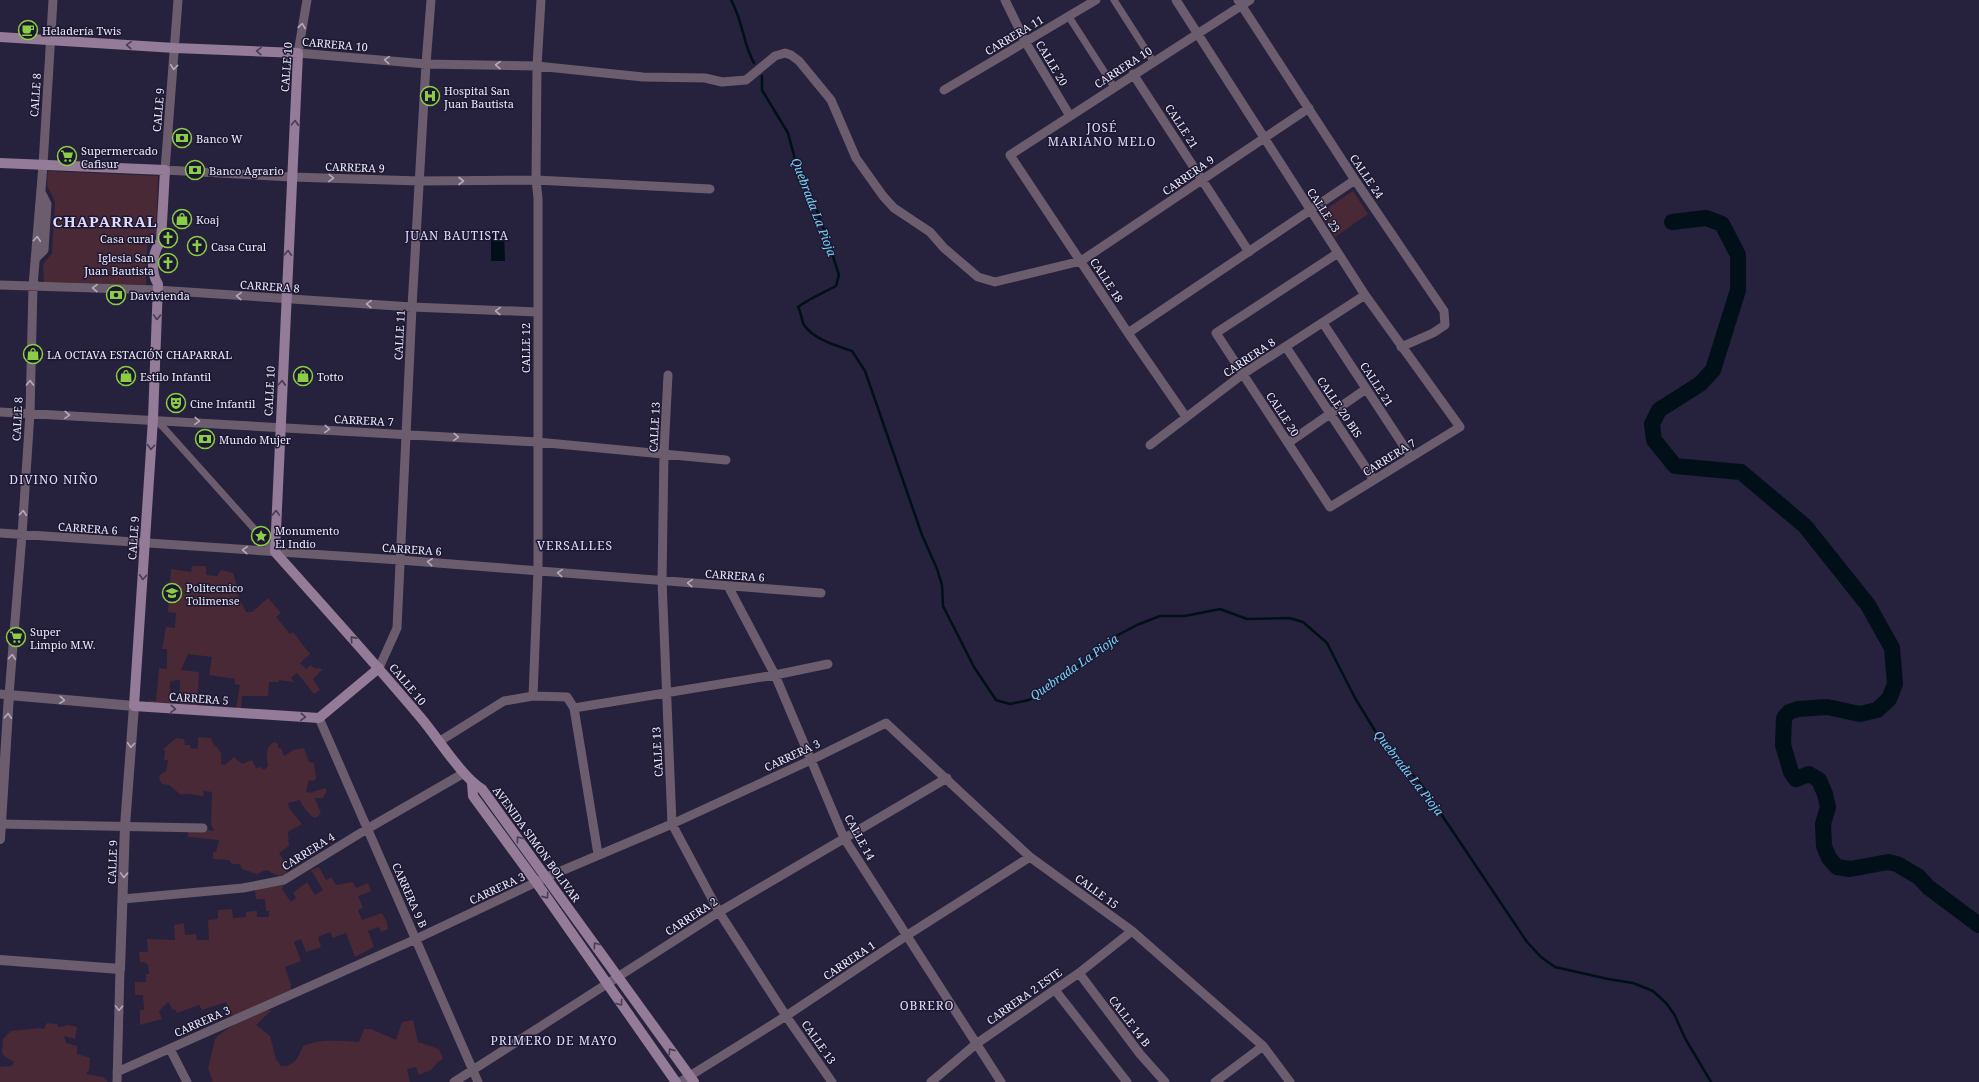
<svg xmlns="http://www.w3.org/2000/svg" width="1979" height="1082" viewBox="0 0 1979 1082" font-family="'Noto Serif',serif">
<rect width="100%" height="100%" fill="#26213c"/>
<!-- green -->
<path fill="#492936" d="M 48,171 L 158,176 L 156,234 L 147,246 L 146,285 L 44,282 L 43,264 L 52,253 L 55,202 L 47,185 Z
M 1353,191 L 1368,214 L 1335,237 L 1319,214 Z
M 192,566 L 206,566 L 206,575 L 217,576 L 221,570 L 233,573 L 237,586 L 235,589 L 246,612 L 252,612 L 268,598 L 281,613 L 276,617 L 290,634 L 293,632 L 310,654 L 300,663 L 306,669 L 311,665 L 314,668 L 323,669 L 313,679 L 320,690 L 314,694 L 297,673 L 291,678 L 294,682 L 279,680 L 279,682 L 269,682 L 268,696 L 242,696 L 241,709 L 236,709 L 240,685 L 235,684 L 235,679 L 209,675 L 212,657 L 188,654 L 181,670 L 199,672 L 197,706 L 179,704 L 180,680 L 170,681 L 170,703 L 149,702 L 148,700 L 156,701 L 159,668 L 167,669 L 167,649 L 162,649 L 166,627 L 175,628 L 176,613 L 168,612 L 171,569 L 191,572 Z
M 198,737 L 211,738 L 214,746 L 217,747 L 221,753 L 221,764 L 225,765 L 234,757 L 242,764 L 252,760 L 256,768 L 260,767 L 264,770 L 268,766 C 266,757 265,748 274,742 L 278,744 L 278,748 L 281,748 L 284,756 L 293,750 L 304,748 L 309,762 L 314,763 L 316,779 L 313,781 L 309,780 L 306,791 L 309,793 L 325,788 L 327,791 L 323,798 L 315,798 L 321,814 L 315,818 L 311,816 C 307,810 302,807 300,800 L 288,803 L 289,808 L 302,824 L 288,832 L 289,846 L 279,853 L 286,864 L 286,874 C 278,878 274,873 266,870 L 257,874 L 242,869 L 240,864 L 232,864 L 229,860 L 213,859 L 213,852 L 216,852 L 219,840 L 188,837 L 188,828 L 203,829 L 214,831 L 211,824 L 212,792 L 203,791 L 204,796 C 196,796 188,792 181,795 L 169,785 L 162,784 L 159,779 L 160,775 L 166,771 L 168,760 L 164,760 L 165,750 L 162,750 L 176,738 L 184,739 L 185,745 L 190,745 L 191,749 L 197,748 L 198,750 Z
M 319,867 L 326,880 L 331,877 L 336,885 L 353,882 L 356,888 L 368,883 L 371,891 L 358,896 L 363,908 L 358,910 L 362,920 L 382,913 L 387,922 L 388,929 L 381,932 L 379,927 L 368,931 L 374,947 L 355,957 L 346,933 L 333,938 L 330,932 L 318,937 L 321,947 L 306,952 L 301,939 L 294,942 L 301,961 L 285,967 L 291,985 L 291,990 L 234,1016 L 230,1014 L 226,1002 L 202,1010 L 199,1005 L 177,1013 L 175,1009 L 173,1010 L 168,1002 L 159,1011 L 162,1019 L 140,1025 L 140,1010 L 144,1010 L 143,995 L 135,995 L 135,982 L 146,982 L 146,974 L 149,974 L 148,965 L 144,962 L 140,962 L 139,952 L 148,952 L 147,939 L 175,940 L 174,925 L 184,923 L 185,935 L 196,934 L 197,940 L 209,940 L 208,920 L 218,919 L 218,910 L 232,909 L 233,918 L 246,917 L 246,912 L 257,911 L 257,917 L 269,917 L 269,911 L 266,911 L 265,899 L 256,899 L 255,890 L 284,885 L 282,889 L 291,902 L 296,898 L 293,893 L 307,882 L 315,895 L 323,890 L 311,870 Z
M 272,1010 L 256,1025 L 270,1036 L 276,1059 L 281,1066 C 294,1067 299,1057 303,1046 C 327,1038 335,1041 359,1042 L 364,1029 L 371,1029 L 396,1040 L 402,1022 L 413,1020 L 418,1042 L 439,1049 L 443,1059 L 438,1062 L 431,1070 L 419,1075 L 416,1067 L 407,1069 L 410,1082 L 210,1082 L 213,1081 L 208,1069 L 215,1039 L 218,1036 C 234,1024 251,1011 272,1010 Z
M 47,1023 L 57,1024 L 59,1027 L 69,1025 L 77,1027 L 75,1039 L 64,1036 L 66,1043 L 77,1046 L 77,1054 L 90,1058 L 89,1070 L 86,1074 L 103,1077 L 108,1082 L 0,1082 L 0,1067 L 12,1066 L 14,1062 L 4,1056 L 2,1052 L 3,1039 L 11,1031 L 39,1028 L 44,1029 Z"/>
<!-- water -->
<path fill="#011018" d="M 491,234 L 504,234 L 505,261 L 491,261 Z"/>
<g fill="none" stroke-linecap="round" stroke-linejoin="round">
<!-- stream -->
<path stroke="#011018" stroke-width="2.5" d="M 731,0 C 743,21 743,44 754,63
M 762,76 L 762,90 L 788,133 L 796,163 L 808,187 L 826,235 L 839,275 L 836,286 C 823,293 810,298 798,307 C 801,311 801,319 804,325 C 813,339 837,346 852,351 L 865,371 L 922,535 L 937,569 L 942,585 L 943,606 L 974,667 L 996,700 L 1010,704 L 1029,700 L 1065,677 L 1116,636 L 1137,625 L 1160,616 L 1185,616 L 1220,609 L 1247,619 L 1289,618 L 1303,622 L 1327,643 L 1355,698 L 1377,734 L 1421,784 L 1527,942 L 1541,957 L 1555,967 L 1608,979 L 1633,983 L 1653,991 L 1666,1003 L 1674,1014 L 1686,1040 L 1711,1082"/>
<!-- river -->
<path stroke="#011018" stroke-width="16" d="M 1672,222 L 1706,218 L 1722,224 L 1738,255 L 1738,290 L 1713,370 L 1700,384 L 1659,410 L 1652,424 L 1654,440 L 1675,466 L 1741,472 L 1805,526 L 1868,605 L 1892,648 L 1895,684 L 1889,699 L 1877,710 L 1860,714 L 1827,707 L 1798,709 L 1789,712 L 1784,718 L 1783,745 L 1791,772 L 1796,779 L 1809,774 L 1819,780 L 1825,794 L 1828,807 L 1823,824 L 1824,846 L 1829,858 L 1837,867 L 1850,869 L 1888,862 L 1897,864 L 1919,877 L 1928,887 L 1979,925"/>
<!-- pedestrian -->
<path stroke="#6c5d6e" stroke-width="7" d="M 1114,0 L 1153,61
M 1069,17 L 1114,87
M 155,420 L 163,427 L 275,552"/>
<!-- minor -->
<path stroke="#6c5d6e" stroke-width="9" d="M 178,0 L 165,170 L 292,177 L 420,181 L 536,180 L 710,189
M 307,0 L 298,53 L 426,64 L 537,66 L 643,77 L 705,78 L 722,82 L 746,80 L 775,56 L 785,53 L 791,55 L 799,61 L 831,100 L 856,158 L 883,196 L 894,208 L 930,232 L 944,248 L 978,277 L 995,282 L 1081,261 L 1309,108
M 1005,0 L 1026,43 L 1070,116
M 1176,0 L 1365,295 L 1460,427 L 1330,507 L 1216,333 L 1338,253
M 1238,0 L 1355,180 L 1444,311 L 1445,325 L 1433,333 L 1401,347
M 1133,74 L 1249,252
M 944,90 L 1096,0
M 35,259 L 44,250 L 47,204 L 41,192
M 0,285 L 157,290 L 412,307 L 537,312
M 1323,323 L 1411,457
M 1128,333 L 1355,180
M 1286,347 L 1374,480
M 668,375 L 664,452 L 662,581 L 672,824 L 719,912 L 786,1016 L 832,1082
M 0,412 L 537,442 L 726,460
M 1186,417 L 1128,333 L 1010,155 L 1250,0
M 1288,443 L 1366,389
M 1150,445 L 1243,374 L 1365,295
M 0,533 L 400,560 L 821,593
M 728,586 L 775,675 L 844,838 L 1001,1082
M 379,668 L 397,628 L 412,307 L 426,64 L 431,0
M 0,694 L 9,695 L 22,535 L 30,413 L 33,286 L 43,165 L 53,0
M 533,696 L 538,571 L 538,198 L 536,180 L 537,66 L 541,0
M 574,708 L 775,675 L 828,664
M 319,718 L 478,1082
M 440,741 L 504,701 L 533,696 L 567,697 L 574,708 L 598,854
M 0,824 L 203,828
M 123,899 L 243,888 L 284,880 L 367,829 L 464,773
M 1079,973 L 1140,1054 L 1165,1082
M 1055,990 L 1127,1082
M 170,1049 L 187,1082
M 117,1072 L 416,939 L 547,877 L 672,824 L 811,760 L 886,723 L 1030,857 L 1132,931 L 1263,1046 L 1290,1082
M 117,1082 L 120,969
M 454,1082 L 719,912 L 947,778
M 680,1082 L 786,1016 L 906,936 L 1030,857
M 931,1082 L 976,1044 L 1079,973 L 1132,931
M 1215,1082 L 1263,1046"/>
<!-- tertiary -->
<path stroke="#6c5d6e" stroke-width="10" d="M 0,839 L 9,695 L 134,706 L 125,826 L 120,969 L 0,960"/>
<!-- secondary -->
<path stroke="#947b97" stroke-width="10" d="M 0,37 L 175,48 L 298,53 L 275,552 C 324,607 374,662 421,718 C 438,738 462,777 482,789 L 694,1082
M 0,163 L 165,170 L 161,241 C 152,253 150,271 158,284 L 153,419 L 134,706 L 319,718 L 379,668
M 472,783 L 473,796 L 536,882 L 676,1082"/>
</g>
<!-- one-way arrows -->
<defs><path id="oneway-chevron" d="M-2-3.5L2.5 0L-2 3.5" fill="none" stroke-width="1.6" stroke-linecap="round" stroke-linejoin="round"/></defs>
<g stroke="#b2abbd">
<use href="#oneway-chevron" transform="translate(302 26) rotate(-81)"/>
<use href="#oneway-chevron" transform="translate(387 60) rotate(-175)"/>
<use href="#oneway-chevron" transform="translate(498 65) rotate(-179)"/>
<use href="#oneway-chevron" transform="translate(174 67) rotate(95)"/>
<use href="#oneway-chevron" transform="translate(331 178) rotate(2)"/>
<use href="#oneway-chevron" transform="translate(461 181)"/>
<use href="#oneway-chevron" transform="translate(37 239) rotate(-85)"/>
<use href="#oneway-chevron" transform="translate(95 288) rotate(-178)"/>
<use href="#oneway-chevron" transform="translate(239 296) rotate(-176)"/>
<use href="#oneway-chevron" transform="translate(369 304) rotate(-176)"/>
<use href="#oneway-chevron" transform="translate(498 311) rotate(-178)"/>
<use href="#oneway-chevron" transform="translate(30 383) rotate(-89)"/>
<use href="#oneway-chevron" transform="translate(67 415) rotate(3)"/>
<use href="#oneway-chevron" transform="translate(197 421) rotate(3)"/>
<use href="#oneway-chevron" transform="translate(327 429) rotate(3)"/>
<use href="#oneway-chevron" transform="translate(456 437) rotate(3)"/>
<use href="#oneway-chevron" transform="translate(23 513) rotate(-86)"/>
<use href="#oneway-chevron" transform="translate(245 550) rotate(-176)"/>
<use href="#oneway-chevron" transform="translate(430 562) rotate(-175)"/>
<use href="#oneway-chevron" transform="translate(560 573) rotate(-175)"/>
<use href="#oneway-chevron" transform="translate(690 583) rotate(-176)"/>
<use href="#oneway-chevron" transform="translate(12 657) rotate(-85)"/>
<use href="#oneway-chevron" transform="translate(62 700) rotate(5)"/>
<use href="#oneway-chevron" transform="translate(8 716) rotate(-87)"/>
<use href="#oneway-chevron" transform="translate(131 745) rotate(94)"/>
<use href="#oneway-chevron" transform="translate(124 875) rotate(92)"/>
<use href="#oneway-chevron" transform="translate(119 1008) rotate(92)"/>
</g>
<g stroke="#473b55">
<use href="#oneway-chevron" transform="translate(129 45) rotate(-176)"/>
<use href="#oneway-chevron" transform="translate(259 51) rotate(-178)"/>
<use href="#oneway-chevron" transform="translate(295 123) rotate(-87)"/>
<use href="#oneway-chevron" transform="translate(288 253) rotate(-87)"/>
<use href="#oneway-chevron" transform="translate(157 317) rotate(92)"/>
<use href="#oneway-chevron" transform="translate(282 383) rotate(-87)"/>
<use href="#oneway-chevron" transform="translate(151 447) rotate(94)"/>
<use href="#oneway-chevron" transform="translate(276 513) rotate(-88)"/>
<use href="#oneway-chevron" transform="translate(143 577) rotate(94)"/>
<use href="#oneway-chevron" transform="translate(353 639) rotate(-132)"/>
<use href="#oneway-chevron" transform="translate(173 709) rotate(4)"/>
<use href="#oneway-chevron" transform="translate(303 717) rotate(4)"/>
<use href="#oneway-chevron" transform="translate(519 839) rotate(-126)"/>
<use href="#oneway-chevron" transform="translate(546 896) rotate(55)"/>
<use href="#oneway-chevron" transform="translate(596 945) rotate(-126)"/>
<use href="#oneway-chevron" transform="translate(620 1003) rotate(54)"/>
<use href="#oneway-chevron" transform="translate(671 1051) rotate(-125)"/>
</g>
<!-- icons -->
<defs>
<symbol id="cafe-ring" viewBox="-11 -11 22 22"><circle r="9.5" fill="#1d1831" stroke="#8bce46" stroke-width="1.5"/><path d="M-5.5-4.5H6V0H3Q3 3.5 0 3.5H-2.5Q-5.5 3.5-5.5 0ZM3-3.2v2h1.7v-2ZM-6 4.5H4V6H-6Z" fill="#8bce46"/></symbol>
<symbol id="hospital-ring" viewBox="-11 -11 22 22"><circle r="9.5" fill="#1d1831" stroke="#8bce46" stroke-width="1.5"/><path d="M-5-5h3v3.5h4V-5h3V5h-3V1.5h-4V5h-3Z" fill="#8bce46"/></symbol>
<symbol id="bank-ring" viewBox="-11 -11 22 22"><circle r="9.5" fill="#1d1831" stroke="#8bce46" stroke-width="1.5"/><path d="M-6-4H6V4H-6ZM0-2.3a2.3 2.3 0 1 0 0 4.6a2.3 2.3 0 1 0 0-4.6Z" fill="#8bce46"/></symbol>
<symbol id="supermarket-ring" viewBox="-11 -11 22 22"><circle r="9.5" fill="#1d1831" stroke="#8bce46" stroke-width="1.5"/><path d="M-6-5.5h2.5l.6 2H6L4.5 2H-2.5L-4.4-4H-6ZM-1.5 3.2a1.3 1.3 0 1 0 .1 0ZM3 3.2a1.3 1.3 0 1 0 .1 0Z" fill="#8bce46"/></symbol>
<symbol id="shop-ring" viewBox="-11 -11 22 22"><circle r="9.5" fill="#1d1831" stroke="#8bce46" stroke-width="1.5"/><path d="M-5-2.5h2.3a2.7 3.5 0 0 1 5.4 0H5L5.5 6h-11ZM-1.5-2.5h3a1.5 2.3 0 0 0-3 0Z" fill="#8bce46"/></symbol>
<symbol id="church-ring" viewBox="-11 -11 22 22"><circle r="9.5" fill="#1d1831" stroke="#8bce46" stroke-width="1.5"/><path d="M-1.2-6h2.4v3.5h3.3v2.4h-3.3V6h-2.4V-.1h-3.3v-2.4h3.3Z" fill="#8bce46"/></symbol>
<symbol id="theatre-ring" viewBox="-11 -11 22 22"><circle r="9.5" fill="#1d1831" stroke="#8bce46" stroke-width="1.5"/><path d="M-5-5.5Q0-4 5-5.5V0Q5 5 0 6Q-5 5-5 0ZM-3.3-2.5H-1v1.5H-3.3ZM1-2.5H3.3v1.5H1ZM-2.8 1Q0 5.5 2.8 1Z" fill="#8bce46"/></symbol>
<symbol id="sight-ring" viewBox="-11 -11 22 22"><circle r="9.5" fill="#1d1831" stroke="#8bce46" stroke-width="1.5"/><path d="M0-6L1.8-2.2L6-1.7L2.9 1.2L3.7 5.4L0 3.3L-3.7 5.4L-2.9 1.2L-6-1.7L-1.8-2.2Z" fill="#8bce46"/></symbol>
<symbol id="school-ring" viewBox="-11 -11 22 22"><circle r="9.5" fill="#1d1831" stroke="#8bce46" stroke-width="1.5"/><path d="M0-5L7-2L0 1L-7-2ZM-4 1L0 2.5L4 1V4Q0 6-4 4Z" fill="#8bce46"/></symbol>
</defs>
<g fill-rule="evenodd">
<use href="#cafe-ring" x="17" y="19" width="22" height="22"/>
<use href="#hospital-ring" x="419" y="85" width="22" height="22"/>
<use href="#bank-ring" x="171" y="127" width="22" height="22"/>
<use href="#supermarket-ring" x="56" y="145" width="22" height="22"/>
<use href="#bank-ring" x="184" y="159" width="22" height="22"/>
<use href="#shop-ring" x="171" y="208" width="22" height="22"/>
<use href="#church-ring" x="157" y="227" width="22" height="22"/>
<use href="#church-ring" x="186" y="235" width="22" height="22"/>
<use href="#church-ring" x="157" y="252" width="22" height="22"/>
<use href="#bank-ring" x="105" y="284" width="22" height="22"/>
<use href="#shop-ring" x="22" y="343" width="22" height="22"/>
<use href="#shop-ring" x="115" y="365" width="22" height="22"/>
<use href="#shop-ring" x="292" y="365" width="22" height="22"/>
<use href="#theatre-ring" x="165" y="392" width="22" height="22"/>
<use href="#bank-ring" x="194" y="428" width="22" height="22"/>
<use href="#sight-ring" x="250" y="525" width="22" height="22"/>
<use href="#school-ring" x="161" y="582" width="22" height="22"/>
<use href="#supermarket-ring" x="5" y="626" width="22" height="22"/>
</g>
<g text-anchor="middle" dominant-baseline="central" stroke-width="3" stroke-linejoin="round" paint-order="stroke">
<!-- poi labels -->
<g font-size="11" fill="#eceafd" stroke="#1d1831" text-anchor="start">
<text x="42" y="30">Heladería Twis</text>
<text x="444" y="90">Hospital San<tspan x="444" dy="13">Juan Bautista</tspan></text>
<text x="196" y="138">Banco W</text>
<text x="81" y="150">Supermercado<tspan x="81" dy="13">Cafisur</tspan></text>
<text x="209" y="170">Banco Agrario</text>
<text x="196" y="219">Koaj</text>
<text x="154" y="238" text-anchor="end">Casa cural</text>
<text x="211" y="246">Casa Cural</text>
<text x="154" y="257" text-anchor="end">Iglesia San<tspan x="154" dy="13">Juan Bautista</tspan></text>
<text x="130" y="295">Davivienda</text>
<text x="47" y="354">LA OCTAVA ESTACIÓN CHAPARRAL</text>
<text x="140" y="376">Estilo Infantil</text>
<text x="317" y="376">Totto</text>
<text x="190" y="403">Cine Infantil</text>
<text x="219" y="439">Mundo Mujer</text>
<text x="275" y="530">Monumento<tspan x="275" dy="13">El Indio</tspan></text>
<text x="186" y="587">Politecnico<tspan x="186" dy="13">Tolimense</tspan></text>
<text x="30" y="631">Super<tspan x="30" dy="13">Limpio M.W.</tspan></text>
</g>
<!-- street labels -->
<g font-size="11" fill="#eceafd" stroke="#1d1831">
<text transform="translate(1014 35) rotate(-31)">CARRERA 11</text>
<text transform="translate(335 44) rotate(5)">CARRERA 10</text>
<text transform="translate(1052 63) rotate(59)">CALLE 20</text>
<text transform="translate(286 67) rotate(-86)">CALLE 10</text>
<text transform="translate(1123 67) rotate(-33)">CARRERA 10</text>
<text transform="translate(35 95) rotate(-86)">CALLE 8</text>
<text transform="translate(158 110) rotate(-85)">CALLE 9</text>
<text transform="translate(1182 126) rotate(57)">CALLE 21</text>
<text transform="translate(355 167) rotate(2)">CARRERA 9</text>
<text transform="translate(1188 175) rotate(-35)">CARRERA 9</text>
<text transform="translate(1367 176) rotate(56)">CALLE 24</text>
<text transform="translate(1324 210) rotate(57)">CALLE 23</text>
<text transform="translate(1107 280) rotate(57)">CALLE 18</text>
<text transform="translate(270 286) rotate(4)">CARRERA 8</text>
<text transform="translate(399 335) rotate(-87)">CALLE 11</text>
<text transform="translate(525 348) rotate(-90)">CALLE 12</text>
<text transform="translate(1249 357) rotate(-34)">CARRERA 8</text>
<text transform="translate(1377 384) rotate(57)">CALLE 21</text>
<text transform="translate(269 391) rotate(-87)">CALLE 10</text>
<text transform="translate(1340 407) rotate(56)">CALLE 20 BIS</text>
<text transform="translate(1283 414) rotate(57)">CALLE 20</text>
<text transform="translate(17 419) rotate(-87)">CALLE 8</text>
<text transform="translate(364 420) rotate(3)">CARRERA 7</text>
<text transform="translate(654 427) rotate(-87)">CALLE 13</text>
<text transform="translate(1389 457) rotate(-32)">CARRERA 7</text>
<text transform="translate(88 528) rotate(4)">CARRERA 6</text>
<text transform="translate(133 538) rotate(-86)">CALLE 9</text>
<text transform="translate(412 549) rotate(4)">CARRERA 6</text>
<text transform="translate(735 575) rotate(4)">CARRERA 6</text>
<text transform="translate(408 684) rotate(50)">CALLE 10</text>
<text transform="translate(199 698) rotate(4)">CARRERA 5</text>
<text transform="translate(657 752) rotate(-93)">CALLE 13</text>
<text transform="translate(792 755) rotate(-25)">CARRERA 3</text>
<text transform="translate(860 837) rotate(61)">CALLE 14</text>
<text transform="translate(537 844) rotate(54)">AVENIDA SIMON BOLIVAR</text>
<text transform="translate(308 851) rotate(-32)">CARRERA 4</text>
<text transform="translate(112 862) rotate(-88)">CALLE 9</text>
<text transform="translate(497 888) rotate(-25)">CARRERA 3</text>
<text transform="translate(1097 891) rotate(36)">CALLE 15</text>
<text transform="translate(410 895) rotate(66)">CARRERA 9 B</text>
<text transform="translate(691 916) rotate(-33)">CARRERA 2</text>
<text transform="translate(849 960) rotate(-34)">CARRERA 1</text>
<text transform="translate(1024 996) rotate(-35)">CARRERA 2 ESTE</text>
<text transform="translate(202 1021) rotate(-24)">CARRERA 3</text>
<text transform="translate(1130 1021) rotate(53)">CALLE 14 B</text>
<text transform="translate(819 1042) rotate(55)">CALLE 13</text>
</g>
<!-- neighbourhood labels -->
<g font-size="12" letter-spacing="1" fill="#e0dbff" stroke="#1d1831">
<text x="1102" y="127">JOSÉ<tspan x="1102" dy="14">MARIANO MELO</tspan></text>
<text x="457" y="235">JUAN BAUTISTA</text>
<text x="54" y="479">DIVINO NIÑO</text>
<text x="575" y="545">VERSALLES</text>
<text x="927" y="1005">OBRERO</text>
<text x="554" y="1040">PRIMERO DE MAYO</text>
</g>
<!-- water labels -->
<g font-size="12" font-style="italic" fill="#78d4fa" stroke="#1d1831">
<text transform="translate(814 207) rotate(69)">Quebrada La Pioja</text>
<text transform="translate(1074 667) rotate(-35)">Quebrada La Pioja</text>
<text transform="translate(1409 773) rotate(52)">Quebrada La Pioja</text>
</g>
<!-- district labels -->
<g font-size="15" font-weight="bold" letter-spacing="1" fill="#e0dbff" stroke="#1d1831">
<text x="105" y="221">CHAPARRAL</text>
</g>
</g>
</svg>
